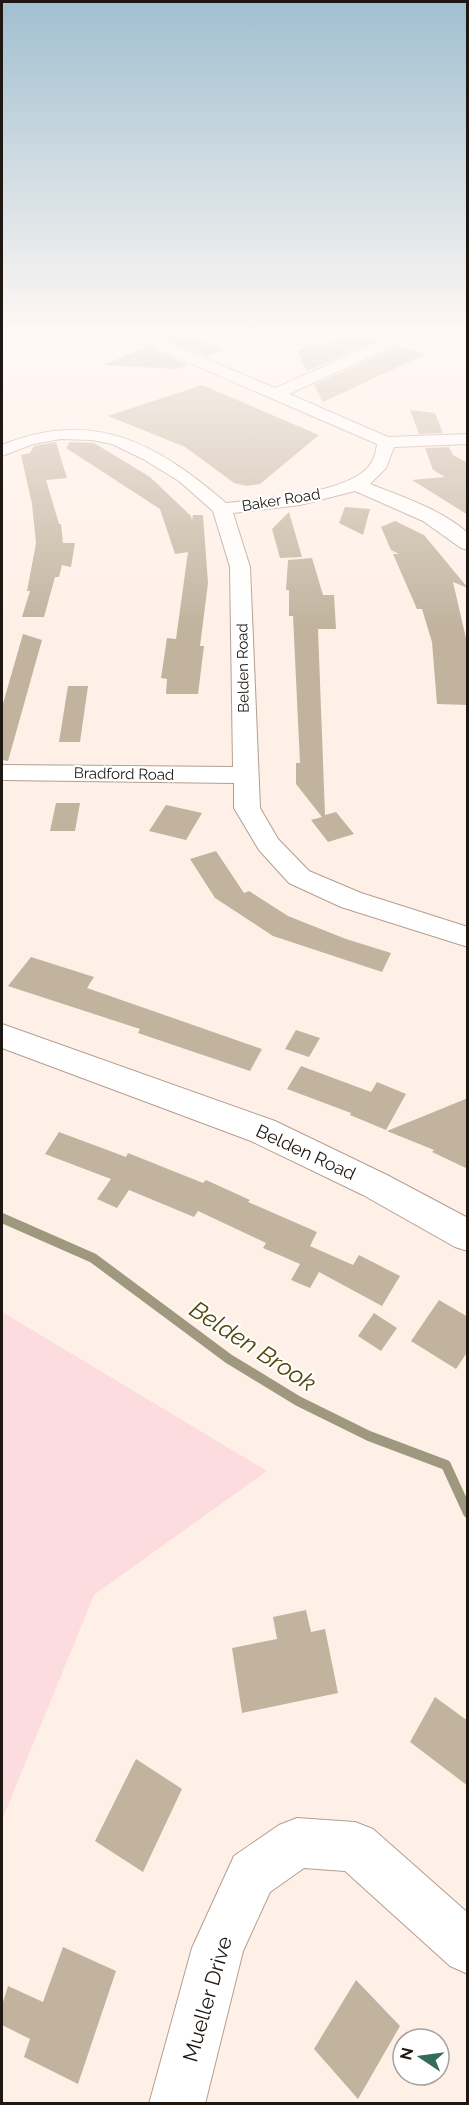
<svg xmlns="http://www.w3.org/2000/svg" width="469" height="2105" viewBox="0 0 469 2105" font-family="Raleway,sans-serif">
<rect width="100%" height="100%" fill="#fff0e7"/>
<!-- green -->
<path fill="#fcdcdf" d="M 2,1312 L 267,1471 L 94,1595 L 2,1820 Z"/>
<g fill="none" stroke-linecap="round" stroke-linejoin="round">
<!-- stream -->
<path stroke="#9e987e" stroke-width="10" d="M 2,1218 L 93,1258 L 229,1359 L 298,1401 L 369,1436 L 446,1465 L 468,1513"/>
</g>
<!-- building -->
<path fill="#c1b39e" d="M 350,333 L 377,341 L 307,371 L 297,351 L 317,342 L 324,344 Z
M 182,334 L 227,349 L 207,357 L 166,340 Z
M 399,346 L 426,354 L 323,402 L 314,385 Z
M 148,347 L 188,365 L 178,369 L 103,365 Z
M 202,385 L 319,435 L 260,484 L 247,486 L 234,483 L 185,447 L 108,416 Z
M 410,410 L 435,413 L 443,433 L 419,434 Z
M 56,442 L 67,478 L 46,480 L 59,524 L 61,524 L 63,543 L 75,543 L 71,567 L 62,565 L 59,577 L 55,577 L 44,617 L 22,617 L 30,591 L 27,591 L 36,543 L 32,504 L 21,455 L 30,453 L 34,446 Z
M 70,442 L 94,443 L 150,477 L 191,516 L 192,521 L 193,515 L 203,515 L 208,583 L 200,646 L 204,646 L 198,694 L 166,694 L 167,679 L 161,678 L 167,638 L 176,639 L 188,552 L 175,554 L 160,509 L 66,448 Z
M 449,447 L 453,455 L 468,463 L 468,515 L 412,480 L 445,477 L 433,470 L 425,448 Z
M 345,507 L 370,509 L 363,535 L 339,523 Z
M 289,512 L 302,557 L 280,558 L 272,529 Z
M 395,521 L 424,535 L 468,588 L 453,582 L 468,647 L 468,705 L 437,704 L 432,642 L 422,609 L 417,609 L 393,554 L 399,554 L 391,550 L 381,527 Z
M 312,558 L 323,595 L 334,595 L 336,629 L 318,629 L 325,815 L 336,812 L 354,834 L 328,842 L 311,820 L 322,817 L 296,784 L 296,763 L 300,763 L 293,616 L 289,616 L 289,590 L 286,590 L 288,560 Z
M 23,634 L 42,640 L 8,761 L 2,760 L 2,707 Z
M 68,686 L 88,686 L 80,742 L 59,742 Z
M 56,803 L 80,803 L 75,831 L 50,831 Z
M 166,805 L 202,813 L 186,840 L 149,831 Z
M 216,851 L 244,893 L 249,891 L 288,916 L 346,939 L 391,953 L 382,972 L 273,936 L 215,898 L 190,859 Z
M 31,957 L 94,977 L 87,988 L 262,1049 L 250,1071 L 138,1033 L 140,1029 L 8,986 Z
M 296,1030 L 320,1038 L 309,1057 L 285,1049 Z
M 301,1066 L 371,1092 L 377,1082 L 406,1094 L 386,1130 L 350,1115 L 351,1113 L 287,1089 Z
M 468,1098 L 468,1169 L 432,1152 L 434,1150 L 387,1131 Z
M 59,1132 L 126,1157 L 128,1153 L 203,1183 L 206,1180 L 250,1200 L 248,1202 L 317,1232 L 310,1246 L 353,1265 L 359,1255 L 400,1276 L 382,1306 L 319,1272 L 310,1288 L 291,1280 L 300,1264 L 263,1248 L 266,1243 L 198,1211 L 194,1217 L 129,1190 L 117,1208 L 97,1199 L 111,1179 L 45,1154 Z
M 439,1300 L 468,1317 L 468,1351 L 456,1369 L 411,1341 Z
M 374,1313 L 397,1328 L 381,1351 L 358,1336 Z
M 306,1610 L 311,1632 L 325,1629 L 338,1693 L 242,1713 L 232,1648 L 277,1639 L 273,1617 Z
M 435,1697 L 468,1721 L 468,1786 L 410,1742 Z
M 136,1759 L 182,1789 L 143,1872 L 95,1841 Z
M 63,1947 L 116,1971 L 78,2084 L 24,2057 L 30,2039 L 2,2025 L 2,2005 L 8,1986 L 43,2002 Z
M 356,1980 L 400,2026 L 358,2099 L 314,2049 Z"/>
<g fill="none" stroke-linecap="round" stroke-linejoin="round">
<defs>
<path id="minor" d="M 125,333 L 144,333 L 275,388 L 400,333 L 418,333 L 416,336 L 289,394 L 388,437 L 468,434 L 468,444 L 394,447 L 386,468 L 370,484 C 403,497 440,509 468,533 L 468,550 L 461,548 L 423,521 L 355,491 L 300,505 L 233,513 L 250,567 L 260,808 L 278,839 L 309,871 L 361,893 L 468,927 L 468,947 L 341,907 L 289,883 L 259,850 L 234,808 L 234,783 L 2,780 L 2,765 L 233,767 L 230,567 L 213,511 L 179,481 L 143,459 L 112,444 L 92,440 L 61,439 L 33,444 L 2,456 L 2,445 C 94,408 156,443 226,503 C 261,499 347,494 369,466 C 374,460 376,452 377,444 L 127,336 Z
M 2,1024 L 275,1121 L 387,1175 L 468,1218 L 468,1251 L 455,1247 L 363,1195 L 251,1141 L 2,1048 Z
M 297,1818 L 355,1822 L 373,1829 L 468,1913 L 468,1974 L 450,1966 L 345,1871 L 304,1868 L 270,1892 L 243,1951 L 205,2104 L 149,2104 L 192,1948 L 234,1856 L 279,1825 Z"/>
</defs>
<!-- minor casing -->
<use href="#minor" stroke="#b49e90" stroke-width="2"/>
<!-- minor -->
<use href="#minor" fill="#fff" fill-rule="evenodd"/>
</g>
<!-- sky -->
<linearGradient id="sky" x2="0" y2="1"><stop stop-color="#a0bfd0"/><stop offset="0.53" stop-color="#fff8f4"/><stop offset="1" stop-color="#fff8f4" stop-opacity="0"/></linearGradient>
<rect width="469" height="627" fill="url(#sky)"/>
<g text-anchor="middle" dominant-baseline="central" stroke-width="4.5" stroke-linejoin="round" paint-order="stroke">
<!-- far-street labels -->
<g font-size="15" fill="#1f1711" stroke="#fff">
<text transform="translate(281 500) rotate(-9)">Baker Road</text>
<text transform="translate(243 668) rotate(-91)">Belden Road</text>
<text transform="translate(124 774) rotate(1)">Bradford Road</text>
</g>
<!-- street labels -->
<g font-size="18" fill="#1f1711" stroke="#fff">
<text transform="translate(306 1152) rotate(25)">Belden Road</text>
</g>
<!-- near-street labels -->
<g font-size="21" fill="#1f1711" stroke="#fff">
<text transform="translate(207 1999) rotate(-74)">Mueller Drive</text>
</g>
<!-- near-water labels -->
<g font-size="24" font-style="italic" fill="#50470b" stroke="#fff">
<text transform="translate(253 1346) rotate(33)">Belden Brook</text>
</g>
</g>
<!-- border -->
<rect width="469" height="2105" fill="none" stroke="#1f1711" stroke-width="6"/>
<!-- north arrow -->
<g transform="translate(421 2057) rotate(283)"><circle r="28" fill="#ffffff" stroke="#a5a2a0" stroke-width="1.5"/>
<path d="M0-4.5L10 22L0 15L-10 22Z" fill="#336d56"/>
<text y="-9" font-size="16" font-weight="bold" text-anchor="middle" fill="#1f1711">N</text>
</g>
</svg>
